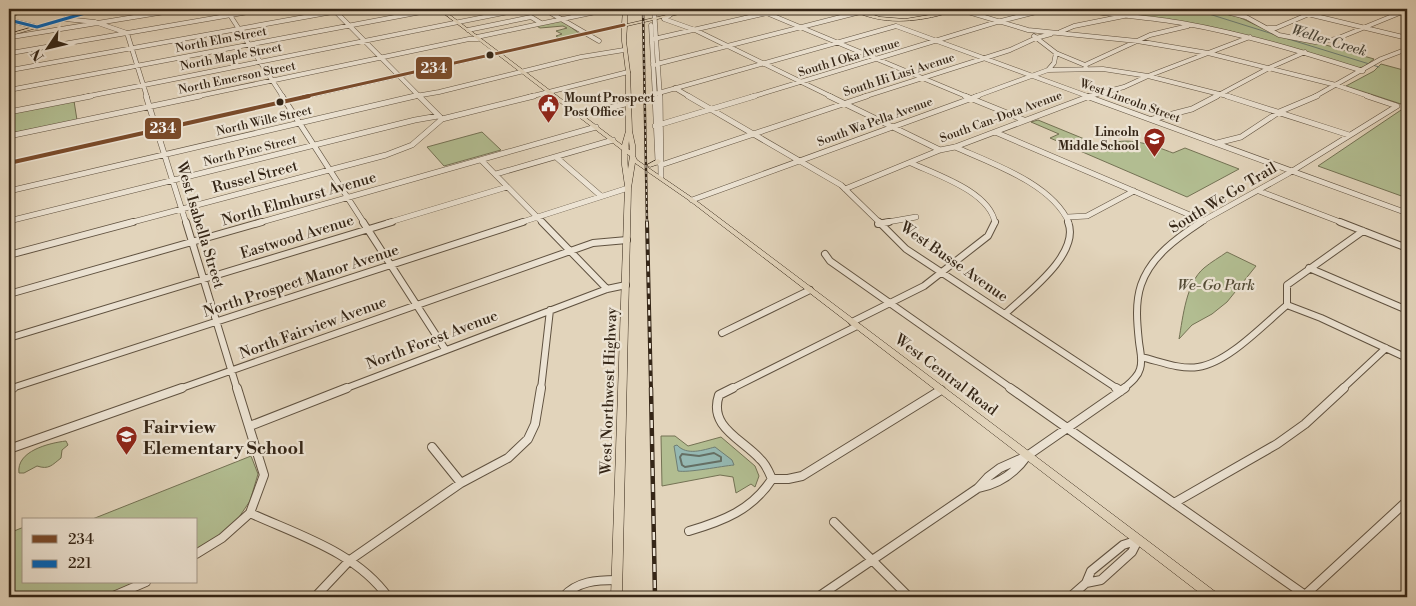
<svg xmlns="http://www.w3.org/2000/svg" width="1416" height="606" viewBox="0 0 1416 606" font-family="'Libre Bodoni',serif">
<rect width="100%" height="100%" fill="#e2d4bb"/>
<filter id="stains"><feTurbulence type="fractalNoise" baseFrequency=".004" numOctaves="4"/><feColorMatrix values="0 0 0 0 .2 0 0 0 0 .09 0 0 0 0 .02 0 0 0 .5 -.17"/></filter>
<radialGradient id="worn" r=".72"><stop offset=".6" stop-color="#630" stop-opacity="0"/><stop offset="1" stop-color="#630" stop-opacity=".3"/></radialGradient>
<!-- green -->
<path fill="#b2bd91" stroke="#747254" d="M 1081,9 L 1212,9 L 1228,12 L 1271,32 L 1319,43 L 1374,59 L 1364,67 L 1358,68 L 1230,31 Z
M 558,21 L 564,22 L 580,34 L 560,39 L 556,36 L 562,34 L 556,31 L 567,28 L 563,26 L 540,28 L 535,25 Z
M 1381,64 L 1407,71 L 1407,198 L 1318,166 L 1407,106 L 1346,86 L 1374,71 Z
M 74,101 L 77,120 L 12,133 L 12,113 Z
M 1038,120 L 1099,145 L 1106,142 L 1111,144 C 1128,136 1155,146 1173,153 L 1185,148 L 1239,169 L 1187,197 L 1050,138 L 1059,134 L 1031,122 Z
M 482,132 L 501,150 L 444,166 L 427,147 Z
M 1227,252 L 1256,266 L 1227,302 L 1212,314 L 1192,325 L 1179,339 C 1183,317 1186,283 1204,268 C 1211,262 1220,257 1227,252 Z
M 661,436 L 675,436 L 688,446 L 721,437 L 755,466 L 759,476 L 755,487 L 751,484 L 736,493 L 733,477 L 720,475 L 662,486 Z
M 66,441 L 68,445 L 62,450 L 61,458 C 52,465 49,470 37,466 L 24,473 L 19,473 C 16,451 49,443 66,441 Z
M 251,456 L 258,474 L 250,501 L 235,523 L 196,553 L 196,520 L 90,520 Z
M 24,527 L 24,582 L 137,582 L 104,597 L 9,597 L 9,533 Z"/>
<!-- water -->
<path fill="#95b8b2" stroke="#6f7e74" d="M 677,445 C 687,456 703,450 715,447 L 732,460 L 734,465 C 722,466 688,473 678,471 L 674,446 Z"/>
<g fill="none" stroke-linecap="round" stroke-linejoin="round">
<!-- shore -->
<path stroke="#656f64" stroke-width="2" d="M 714,453 L 721,457 L 721,461 L 685,467 L 682,465 L 680,457 L 682,454 L 699,456 Z"/>
<!-- stream -->
<path stroke="#6f7e74" stroke-width="1" d="M 1127,9 L 1209,14 L 1276,35
M 1285,38 L 1379,67"/>
<defs>
<path id="minor-far3" d="M 226,9 L 283,97
M 333,9 L 420,97
M 544,9 L 599,41
M 654,9 L 660,97
M 757,9 L 968,97
M 882,9 L 898,12 L 915,9
M 958,9 L 1028,30 L 1137,41 L 1208,53 L 1336,85 L 1371,97
M 1076,9 C 1111,15 1147,17 1182,23 C 1244,34 1303,52 1363,71
M 1215,9 L 1246,17 L 1279,35 L 1315,42 L 1336,39 L 1407,10
M 1287,9 L 1407,38
M 670,15 L 664,19 L 695,30 L 832,97
M 9,16 L 16,13 L 16,9
M 65,19 L 95,22 L 127,33 L 147,97
M 9,20 L 37,27
M 651,25 L 655,97
M 896,26 L 1090,97
M 1268,28 L 1276,28 L 1309,14 L 1328,9
M 468,30 L 531,17 L 541,23
M 1060,32 L 1074,26 L 1124,16
M 1034,36 L 1056,53 L 1085,65 L 1086,68
M 477,37 L 610,9
M 654,39 L 784,9
M 11,53 L 266,9
M 653,65 L 872,9
M 1085,65 L 1150,35 L 1188,26
M 11,70 L 349,9
M 1048,70 L 1103,69 L 1148,76 L 1231,97
M 675,88 L 690,97
M 9,90 L 437,9
M 655,94 L 896,26
M 10,97 L 12,37 L 183,9
M 84,97 L 524,9
M 194,97 L 469,39 L 478,39
M 410,97 L 439,92 L 581,57 L 624,50
M 529,97 L 628,72
M 751,97 L 997,22 L 1048,9
M 863,97 L 1010,50 L 1036,38 L 1051,34
M 974,97 L 1048,70 L 1054,63 L 1056,53
M 1086,97 L 1124,87 L 1148,76 L 1250,37
M 1215,97 L 1271,67 L 1305,52
M 1314,97 L 1381,59 L 1407,49"/>
<path id="minor-far2" d="M 146,96 L 186,223
M 282,96 L 364,223
M 655,96 L 658,161 L 661,165
M 660,96 L 661,177
M 688,96 L 841,185 L 880,223
M 829,96 L 940,150
M 965,96 L 1024,120
M 1086,96 L 1407,213
M 1227,96 L 1349,135
M 9,112 L 91,96
M 580,115 L 629,103
M 442,119 L 534,96
M 1153,119 L 1192,109 L 1217,96
M 655,126 L 755,96
M 9,132 L 10,96
M 995,132 L 1204,221
M 9,136 L 200,96
M 1217,143 L 1241,137 L 1279,112 L 1317,96
M 955,147 C 991,163 1053,184 1069,223
M 556,157 L 601,196
M 481,160 L 543,223
M 911,163 C 937,175 990,192 995,223
M 661,165 L 867,96
M 496,174 L 613,140
M 845,189 L 940,150 L 955,147 L 1090,96
M 9,191 L 415,96
M 1259,191 L 1343,223
M 692,200 L 978,96
M 1068,217 L 1087,216 L 1134,191
M 9,221 L 415,120 L 438,116
M 129,223 L 386,155 L 412,145 L 442,119 L 419,96
M 258,223 L 596,127
M 387,223 L 507,187
M 519,223 L 628,188
M 882,223 L 916,217
M 1199,223 L 1289,173 L 1397,106 L 1367,96"/>
<path id="minor-far1" d="M 186,222 L 237,389
M 363,222 L 445,349
M 542,222 L 607,289
M 879,222 L 906,249 L 1118,389
M 1340,222 L 1407,248
M 878,224 L 889,222
M 825,254 L 830,261 L 1012,389
M 9,255 L 133,222
M 1309,268 L 1407,310
M 9,294 L 262,222
M 1287,305 L 1321,318 L 1407,358
M 1005,314 C 1026,294 1081,254 1068,222
M 852,322 L 924,286 L 988,236 L 995,222
M 722,333 L 810,290
M 9,338 L 392,222
M 1141,357 C 1159,361 1180,370 1198,367 C 1228,363 1264,324 1287,305 L 1287,285 L 1363,231
M 9,389 L 523,222
M 179,389 L 593,243 L 627,240
M 344,389 L 607,289 L 626,285
M 541,389 L 550,310
M 731,389 L 857,326
M 1123,389 C 1130,383 1138,377 1140,369 C 1143,360 1140,351 1139,342 C 1137,323 1135,303 1141,285 C 1151,256 1177,238 1201,222
M 1342,389 L 1386,348"/>
<path id="minor" d="M 237,388 L 264,475 L 250,513 C 298,535 356,552 388,597
M 1010,388 L 1308,597
M 1116,388 L 1121,391
M 9,389 L 13,388
M 250,426 L 347,388
M 432,447 L 461,483
M 9,449 L 182,388
M 772,479 L 788,479 L 802,476 L 941,390
M 978,488 C 999,484 1015,473 1027,456
M 1174,503 L 1277,444 L 1305,424 L 1344,388
M 834,522 L 909,597
M 689,531 C 723,521 752,510 772,479 C 769,472 766,464 760,459 C 742,439 708,427 719,395 L 733,388
M 196,554 L 222,538 L 250,513
M 1086,583 L 1101,580 L 1132,552 L 1138,540
M 1305,595 L 1407,501
M 111,597 L 146,582
M 315,597 L 350,560 L 461,483 L 508,458 L 528,439 L 535,424 L 541,388
M 563,597 C 577,581 597,580 617,580
M 818,597 L 978,488 L 988,477 L 1000,468 L 1027,456 L 1125,388
M 1070,597 L 1086,583 L 1091,571 L 1123,545 L 1138,540"/>
<path id="major" d="M 96,9 L 101,9 L 9,36 L 9,34 Z
M 438,9 L 442,9 L 499,52 L 622,24 L 623,9 L 627,9 L 627,24 L 693,9 L 699,9 L 697,10 L 627,26 L 626,41 L 630,72 L 632,131 L 635,145 L 635,156 L 637,160 L 694,199 L 1217,593 L 1218,597 L 1205,597 L 690,201 L 635,163 L 631,188 L 622,597 L 611,597 L 625,186 L 622,165 L 622,150 L 498,55 L 9,165 L 9,161 L 495,53 ZM 622,27 L 622,41 L 626,72 L 626,131 L 622,145 L 502,54 ZM 629,141 L 630,150 L 628,149 ZM 627,154 L 630,156 L 628,169 Z
M 850,9 L 855,9 L 880,17 L 905,19 L 929,15 L 954,9 L 959,9 C 952,12 944,14 937,16 C 908,23 877,24 850,9 Z
M 658,159 L 661,161 L 659,164 L 650,167 L 647,165 Z"/>
</defs>
<!-- minor-far3 casing -->
<use href="#minor-far3" stroke="#605240" stroke-width="5"/>
<!-- minor-far2 casing -->
<use href="#minor-far2" stroke="#605240" stroke-width="6"/>
<!-- minor-far1 casing -->
<use href="#minor-far1" stroke="#605240" stroke-width="8"/>
<!-- minor casing -->
<use href="#minor" stroke="#605240" stroke-width="10"/>
<!-- major casing -->
<use href="#major" stroke="#352617" stroke-width="1"/>
<!-- minor-far3 -->
<use href="#minor-far3" stroke="#ece3d3" stroke-width="4"/>
<!-- minor-far2 -->
<use href="#minor-far2" stroke="#ece3d3" stroke-width="5"/>
<!-- minor-far1 -->
<use href="#minor-far1" stroke="#ece3d3" stroke-width="6"/>
<!-- minor -->
<use href="#minor" stroke="#ece3d3" stroke-width="8"/>
<!-- major -->
<use href="#major" fill="#e2d4bb" fill-rule="evenodd"/>
<defs>
<path id="rail-far2" d="M 643,9 L 647,223"/>
<path id="rail-far1" d="M 647,222 L 651,389"/>
<path id="rail" d="M 651,388 L 655,597"/>
</defs>
<!-- rail-far2 casing -->
<use href="#rail-far2" stroke="#352617" stroke-width="2.5"/>
<!-- rail-far1 casing -->
<use href="#rail-far1" stroke="#352617" stroke-width="4"/>
<!-- rail casing -->
<use href="#rail" stroke="#352617" stroke-width="4.5"/>
<!-- rail-far2 -->
<use href="#rail-far2" stroke="#ece3d3" stroke-width="1" stroke-dasharray="3" stroke-linecap="butt"/>
<!-- rail-far1 -->
<use href="#rail-far1" stroke="#ece3d3" stroke-width="2" stroke-dasharray="5.5" stroke-linecap="butt"/>
<!-- rail -->
<use href="#rail" stroke="#ece3d3" stroke-width="2.5" stroke-dasharray="8" stroke-linecap="butt"/>
<defs>
<path id="bus-1-far1" d="M 303,97 L 624,25"/>
<path id="bus-1" d="M 9,163 L 309,96"/>
<path id="bus-2" d="M 9,20 L 37,27 L 99,9"/>
</defs>
<!-- bus-1-far1 casing -->
<use href="#bus-1-far1" stroke="#ece3d3" stroke-width="5"/>
<!-- bus-1 casing -->
<use href="#bus-1" stroke="#ece3d3" stroke-width="7"/>
<!-- bus-2 casing -->
<use href="#bus-2" stroke="#ece3d3" stroke-width="5"/>
<!-- bus-1-far1 -->
<use href="#bus-1-far1" stroke="#7a4b2a" stroke-width="3"/>
<!-- bus-1 -->
<use href="#bus-1" stroke="#7a4b2a" stroke-width="4"/>
<!-- bus-2 -->
<use href="#bus-2" stroke="#0065bd" stroke-width="3"/>
</g>
<!-- icons -->
<defs>
<symbol id="civic-pin" viewBox="-11 -11 22 30"><path d="M0 17L-7.5 6A9.5 9.5 0 1 1 7.5 6Z" fill="#8f2418" stroke="#ece3d3"/><path d="M-.6-6.5H3V-4.5H.6V-3L4-1V1h2V6H-6V1h2V-1L-.6-3ZM-1.2 2.5V6h2.4V2.5Z" fill="#fff"/></symbol>
<symbol id="school-pin" viewBox="-11 -11 22 30"><path d="M0 17L-7.5 6A9.5 9.5 0 1 1 7.5 6Z" fill="#8f2418" stroke="#ece3d3"/><path d="M0-5L7-2L0 1L-7-2ZM-4 1L0 2.5L4 1V4Q0 6-4 4Z" fill="#fff"/></symbol>
</defs>
<g fill-rule="evenodd">
<use href="#civic-pin" x="536" y="92" width="25" height="34"/>
<use href="#school-pin" x="1142" y="126" width="25" height="34"/>
<use href="#school-pin" x="114" y="424" width="25" height="34"/>
</g>
<!-- markers -->
<g fill="#352617" stroke="#ece3d3" stroke-width="2">
<circle cx="490" cy="55" r="4.5"/>
<circle cx="280" cy="102" r="4.5"/>
</g>
<g text-anchor="middle" dominant-baseline="central" stroke-width="4.5" stroke-linejoin="round" paint-order="stroke">
<!-- far-street labels -->
<g font-size="12" fill="#352617" stroke="#ece3d3">
<text transform="translate(221 40) rotate(-11)">North Elm Street</text>
<text transform="translate(231 57) rotate(-11)">North Maple Street</text>
<text transform="translate(849 58) rotate(-17)">South I Oka Avenue</text>
<text transform="translate(899 75) rotate(-18)">South Hi Lusi Avenue</text>
<text transform="translate(237 78) rotate(-12)">North Emerson Street</text>
<text transform="translate(1130 101) rotate(20)">West Lincoln Street</text>
<text transform="translate(1001 117) rotate(-20)">South Can-Dota Avenue</text>
<text transform="translate(264 121) rotate(-13)">North Wille Street</text>
<text transform="translate(875 122) rotate(-20)">South Wa Pella Avenue</text>
<text transform="translate(250 151) rotate(-14)">North Pine Street</text>
</g>
<!-- far-poi labels -->
<g font-size="12" font-weight="bold" fill="#352617" stroke="#ece3d3" text-anchor="start">
<text x="564" y="98">Mount Prospect<tspan x="564" dy="14">Post Office</tspan></text>
<text x="1139" y="132" text-anchor="end">Lincoln<tspan x="1139" dy="14">Middle School</tspan></text>
</g>
<!-- far-water labels -->
<g font-size="14" font-style="italic" fill="#4d4a3e" stroke="#ece3d3">
<text transform="translate(1329 41) rotate(17)">Weller Creek</text>
</g>
<!-- street labels -->
<g font-size="15" fill="#352617" stroke="#ece3d3">
<text transform="translate(255 177) rotate(-15)">Russel Street</text>
<text transform="translate(1223 198) rotate(-31)">South We Go Trail</text>
<text transform="translate(299 199) rotate(-16)">North Elmhurst Avenue</text>
<text transform="translate(200 225) rotate(73)">West Isabella Street</text>
<text transform="translate(297 237) rotate(-17)">Eastwood Avenue</text>
<text transform="translate(954 262) rotate(35)">West Busse Avenue</text>
<text transform="translate(301 281) rotate(-18)">North Prospect Manor Avenue</text>
<text transform="translate(313 328) rotate(-20)">North Fairview Avenue</text>
<text transform="translate(432 340) rotate(-21)">North Forest Avenue</text>
<text transform="translate(946 375) rotate(37)">West Central Road</text>
<text transform="translate(609 391) rotate(-88)">West Northwest Highway</text>
</g>
<!-- park labels -->
<g font-size="15" font-style="italic" fill="#544c36" stroke="#ece3d3">
<text x="1216" y="285">We-Go Park</text>
</g>
<!-- near-poi labels -->
<g font-size="18" font-weight="bold" fill="#352617" stroke="#ece3d3" text-anchor="start">
<text x="143" y="427">Fairview<tspan x="143" dy="21">Elementary School</tspan></text>
</g>
</g>
<g stroke="#ece3d3" stroke-width="2">
<rect x="415" y="56" width="38" height="24" rx="5" fill="#7a4b2a"/>
<rect x="144" y="117" width="38" height="23" rx="5" fill="#7a4b2a"/>
</g>
<g font-size="14" text-anchor="middle" font-weight="bold" fill="#fff">
<text x="434" y="73">234</text>
<text x="163" y="133">234</text>
</g>
<!-- margin -->
<rect width="1416" height="606" fill="none" stroke="#e2d4bb" stroke-width="30"/>
<rect x="10" y="10" width="1396" height="586" fill="none" stroke="#352617" stroke-width="2.5"/>
<rect x="15" y="15" width="1386" height="576" fill="none" stroke="#352617"/>
<!-- legend -->
<rect x="22" y="518" width="175" height="65" fill="#ece3d3" stroke="#a39788"/>
<rect x="32" y="535" width="25" height="8" fill="#7a4b2a" stroke="#a39788"/>
<text x="68" y="544" font-size="15" fill="#352617">234</text>
<rect x="32" y="560" width="25" height="8" fill="#0065bd" stroke="#a39788"/>
<text x="68" y="568" font-size="15" fill="#352617">221</text>
<!-- north arrow -->
<g transform="translate(48 48) rotate(235)" stroke="#ece3d3" stroke-width="4" paint-order="stroke">
<path d="M0-4L9 19L0 12L-9 19Z" fill="#352617"/>
<text y="-8" font-size="14" font-weight="bold" text-anchor="middle" fill="#352617">N</text>
</g>
<rect width="100%" height="100%" filter="url(#stains)"/>
<rect width="100%" height="100%" fill="url(#worn)"/>
</svg>
